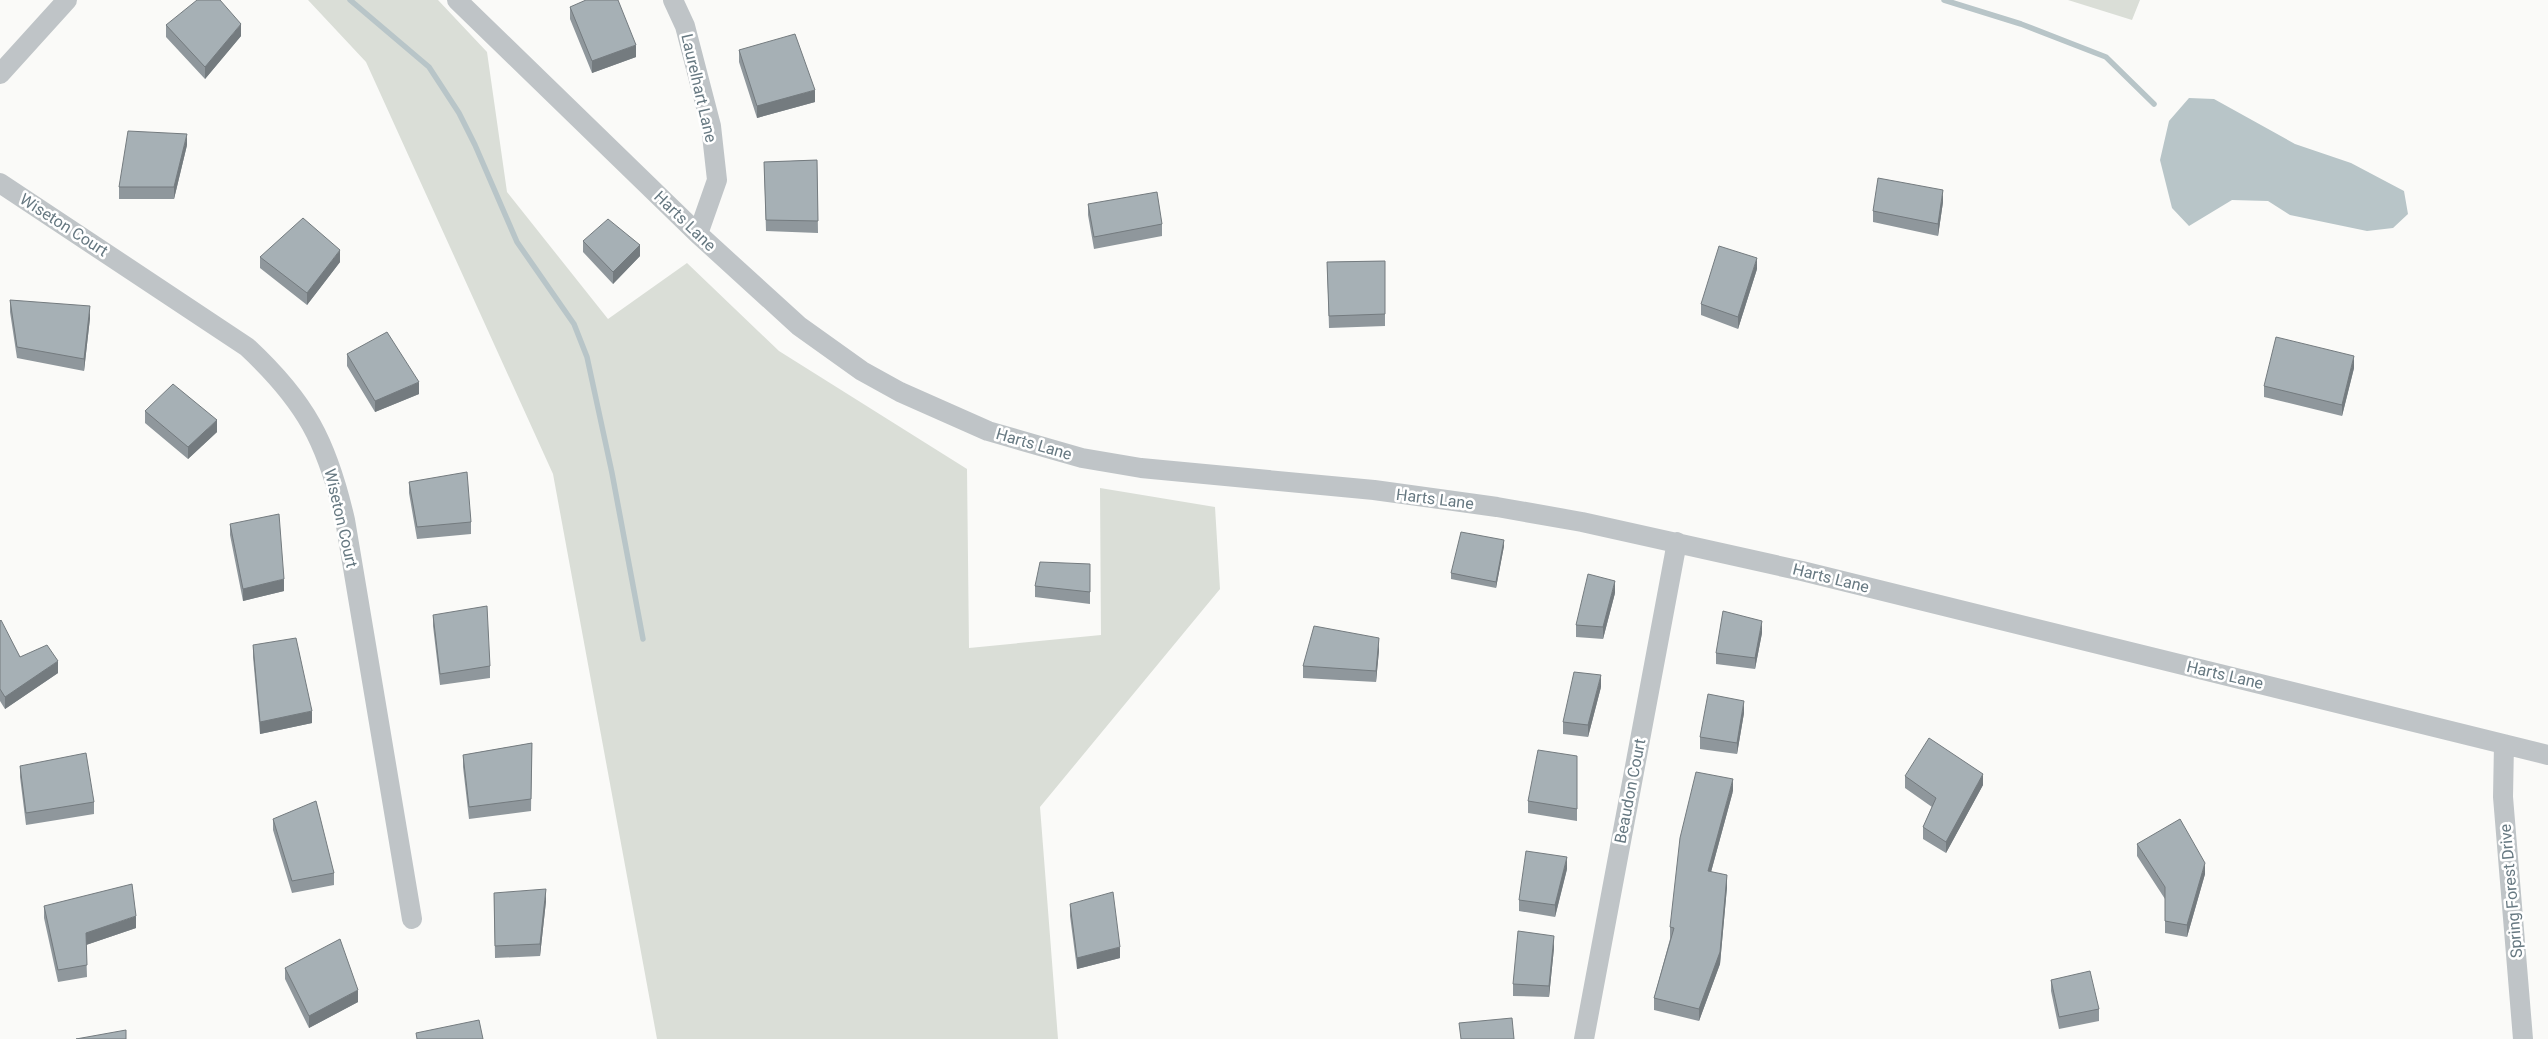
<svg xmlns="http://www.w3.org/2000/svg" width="2548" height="1039" viewBox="0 0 2548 1039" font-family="Roboto,sans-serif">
<rect width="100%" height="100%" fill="#fafaf8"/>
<!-- green -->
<path fill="#daded7" d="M 308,0 L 438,0 L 487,52 L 507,192 L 608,319 L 687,263 L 779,351 L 967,469 L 969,648 L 1101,635 L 1100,488 L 1215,507 L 1220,589 L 1040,807 L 1058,1039 L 657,1039 L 553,474 L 366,62 Z
M 2068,0 L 2140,0 L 2132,20 Z"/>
<!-- water -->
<path fill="#b8c5c8" d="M 2189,98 L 2214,99 L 2295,144 L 2351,163 L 2404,191 L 2408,214 L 2393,228 L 2367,231 L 2290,215 L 2268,201 L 2232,200 L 2189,226 L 2172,208 L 2160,160 L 2169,121 Z"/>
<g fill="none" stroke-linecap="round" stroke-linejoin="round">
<!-- stream -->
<path stroke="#b8c5c8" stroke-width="5.5" d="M 350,0 L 429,67 L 459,113 L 475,145 L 517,242 L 574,324 L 587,357 L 612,473 L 643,639
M 1944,0 L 2021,24 L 2106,57 L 2154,104"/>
<!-- minor -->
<path stroke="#bfc4c7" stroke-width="20" d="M 457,0 L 698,234 L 799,326 L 862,371 L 900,392 L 988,431 L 1082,458 L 1141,468 L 1374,490 L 1497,507 L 1582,522 L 1802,571 L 2548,755
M 673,0 L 685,26 L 711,126 L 717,180 L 698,234
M 0,74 L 67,0
M 0,183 L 247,347 C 306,402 327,442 345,520 L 412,919
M 2504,744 L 2503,797 L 2523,1039
M 1584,1039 L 1677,542"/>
</g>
<!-- wall -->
<path fill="#8f979c" d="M 570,7 L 636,57 L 592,73 L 570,19 Z
M 166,25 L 241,36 L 205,79 L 166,37 Z
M 739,50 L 815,102 L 757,118 L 739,62 Z
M 187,145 L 174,199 L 119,199 L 119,187 Z
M 817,160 L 818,233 L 766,231 L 764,162 Z
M 1943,202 L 1938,236 L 1873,222 L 1873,211 Z
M 1088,204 L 1162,224 L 1162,236 L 1094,249 L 1088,215 Z
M 583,241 L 640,256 L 613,284 L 583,252 Z
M 260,257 L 340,262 L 307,305 L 260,268 Z
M 1385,261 L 1385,326 L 1329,328 L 1327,262 Z
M 1757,269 L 1738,329 L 1701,315 L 1701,304 Z
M 10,300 L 90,318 L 84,371 L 17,358 L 10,312 Z
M 347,354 L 419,394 L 375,412 L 347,366 Z
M 2354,368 L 2342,416 L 2264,397 L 2264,386 Z
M 145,411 L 217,432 L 188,459 L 145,423 Z
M 409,482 L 471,522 L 471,534 L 417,539 L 409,493 Z
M 230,524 L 284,591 L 243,601 L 230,535 Z
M 1504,546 L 1496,588 L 1451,579 L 1451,573 Z
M 1090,564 L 1090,604 L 1035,597 L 1035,586 Z
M 1615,593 L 1603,639 L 1576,637 L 1576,625 Z
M 433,615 L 490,666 L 490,678 L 440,685 L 433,626 Z
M 0,621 L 20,657 L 58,673 L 5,709 L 0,701 Z
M 1762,633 L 1755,669 L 1716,664 L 1716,653 Z
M 253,645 L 312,723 L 260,734 L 253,657 Z
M 1379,650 L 1376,682 L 1303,678 L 1303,666 Z
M 1601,687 L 1588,737 L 1563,734 L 1563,722 Z
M 1744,713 L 1737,754 L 1700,749 L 1700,737 Z
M 532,743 L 531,811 L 469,819 L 463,767 L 463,755 Z
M 1577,756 L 1577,821 L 1528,813 L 1528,801 Z
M 20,766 L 94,802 L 94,814 L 26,825 L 20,777 Z
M 1905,776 L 1983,785 L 1946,853 L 1923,839 L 1923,827 L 1932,807 L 1905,788 Z
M 1733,791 L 1711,872 L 1727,887 L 1720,964 L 1699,1021 L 1654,1010 L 1654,998 L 1670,939 L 1670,927 Z
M 273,819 L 334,873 L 334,885 L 292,893 L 273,830 Z
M 2137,844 L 2205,874 L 2187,937 L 2165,933 L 2165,899 L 2137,856 Z
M 1567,869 L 1555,917 L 1519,911 L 1519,900 Z
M 494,893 L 546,901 L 540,956 L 495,958 Z
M 1070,904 L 1120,958 L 1077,969 L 1070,916 Z
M 44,906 L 136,928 L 86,945 L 87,977 L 58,982 L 44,918 Z
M 1554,948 L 1549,997 L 1513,996 L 1513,984 Z
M 285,968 L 358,1002 L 309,1028 L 285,979 Z
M 2051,980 L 2099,1009 L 2099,1021 L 2059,1029 L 2051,991 Z"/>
<!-- shaded-wall -->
<path fill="#747b7f" d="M 241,24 L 241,36 L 205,79 L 205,67 Z
M 636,45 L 636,57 L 592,73 L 592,61 Z
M 815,90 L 815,102 L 757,118 L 757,106 Z
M 187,134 L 187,145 L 174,199 L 174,187 Z
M 1943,190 L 1943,202 L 1938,236 L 1938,224 Z
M 640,245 L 640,256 L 613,284 L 613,272 Z
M 340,250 L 340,262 L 307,305 L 307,293 Z
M 1757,258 L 1757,269 L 1738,329 L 1738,317 Z
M 90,306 L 90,318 L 84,371 L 84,359 Z
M 2354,356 L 2354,368 L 2342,416 L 2342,405 Z
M 419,382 L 419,394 L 375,412 L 375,401 Z
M 217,420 L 217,432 L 188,459 L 188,447 Z
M 1504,540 L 1504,546 L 1496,588 L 1496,582 Z
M 284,579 L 284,591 L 243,601 L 243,589 Z
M 1615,581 L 1615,593 L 1603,639 L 1603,627 Z
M 1762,621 L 1762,633 L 1755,669 L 1755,658 Z
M 1379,638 L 1379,650 L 1376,682 L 1376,671 Z
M 58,661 L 58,673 L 5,709 L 5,697 Z
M 1601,675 L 1601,687 L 1588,737 L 1588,725 Z
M 1744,701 L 1744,713 L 1737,754 L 1737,743 Z
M 312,711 L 312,723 L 260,734 L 260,722 Z
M 1983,774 L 1983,785 L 1946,853 L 1946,842 Z
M 1733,779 L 1733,791 L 1708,883 L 1708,871 Z
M 1567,857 L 1567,869 L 1555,917 L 1555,905 Z
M 2205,863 L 2205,874 L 2187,937 L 2187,925 Z
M 1727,875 L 1727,887 L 1720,964 L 1699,1021 L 1699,1009 Z
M 546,889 L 546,901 L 540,956 L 540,944 Z
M 136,916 L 136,928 L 86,945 L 86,933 Z
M 1554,936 L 1554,948 L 1549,997 L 1549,986 Z
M 1120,947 L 1120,958 L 1077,969 L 1077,958 Z
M 358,990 L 358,1002 L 309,1028 L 309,1016 Z"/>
<!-- building -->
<path fill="#a6b0b5" stroke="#747b7f" d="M 197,0 L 220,0 L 241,24 L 205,67 L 166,25 Z
M 586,0 L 618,0 L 636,45 L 592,61 L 570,7 Z
M 795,34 L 815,90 L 757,106 L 739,50 Z
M 128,131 L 187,134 L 174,187 L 119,187 Z
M 817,160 L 818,221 L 766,220 L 764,162 Z
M 1878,178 L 1943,190 L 1938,224 L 1873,211 Z
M 1157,192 L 1162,224 L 1094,237 L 1088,204 Z
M 303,218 L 340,250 L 307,293 L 260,257 Z
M 608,219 L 640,245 L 613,272 L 583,241 Z
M 1719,246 L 1757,258 L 1738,317 L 1701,304 Z
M 1385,261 L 1385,314 L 1329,316 L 1327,262 Z
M 10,300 L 90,306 L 84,359 L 17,347 Z
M 387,332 L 419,382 L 375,401 L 347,354 Z
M 2276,337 L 2354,356 L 2342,405 L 2264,386 Z
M 173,384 L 217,420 L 188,447 L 145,411 Z
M 467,472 L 471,522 L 417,527 L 409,482 Z
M 279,514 L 284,579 L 243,589 L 230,524 Z
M 1461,532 L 1504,540 L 1496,582 L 1451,573 Z
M 1040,562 L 1090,564 L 1090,592 L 1035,586 Z
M 1588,574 L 1615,581 L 1603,627 L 1576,625 Z
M 487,606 L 490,666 L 440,674 L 433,615 Z
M 1723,611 L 1762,621 L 1755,658 L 1716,653 Z
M 1,620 L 20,657 L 47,645 L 58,661 L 5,697 L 0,689 L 0,621 Z
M 1314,626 L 1379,638 L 1376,671 L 1303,666 Z
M 296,638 L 312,711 L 260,722 L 253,645 Z
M 1574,672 L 1601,675 L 1588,725 L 1563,722 Z
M 1708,694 L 1744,701 L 1737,743 L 1700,737 Z
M 1929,738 L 1983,774 L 1946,842 L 1923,827 L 1936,798 L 1905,776 Z
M 532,743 L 531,799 L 469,807 L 463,755 Z
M 1538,750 L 1577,756 L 1577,809 L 1528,801 Z
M 86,753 L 94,802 L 26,813 L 20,766 Z
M 1696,772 L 1733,779 L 1708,871 L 1727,875 L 1720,952 L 1699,1009 L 1654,998 L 1674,928 L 1670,927 L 1680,838 Z
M 316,801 L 334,873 L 292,881 L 273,819 Z
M 2180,819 L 2205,863 L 2187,925 L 2165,921 L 2165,887 L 2137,844 Z
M 1526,851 L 1567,857 L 1555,905 L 1519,900 Z
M 132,884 L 136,916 L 86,933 L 87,965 L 58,970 L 44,906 Z
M 546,889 L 540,944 L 495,946 L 494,893 Z
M 1113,892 L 1120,947 L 1077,958 L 1070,904 Z
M 1518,931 L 1554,936 L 1549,986 L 1513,984 Z
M 340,939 L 358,990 L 309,1016 L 285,968 Z
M 2090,971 L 2099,1009 L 2059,1017 L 2051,980 Z
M 1512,1018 L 1514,1039 L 1461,1039 L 1459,1023 Z
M 479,1020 L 483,1039 L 417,1039 L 416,1033 Z
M 126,1030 L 126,1039 L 76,1039 Z"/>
<g text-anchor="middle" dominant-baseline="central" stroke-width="5" stroke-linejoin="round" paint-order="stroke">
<!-- street labels -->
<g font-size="16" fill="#667881" stroke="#fff">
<text transform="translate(699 88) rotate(77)">Laurelhart Lane</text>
<text transform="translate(685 221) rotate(44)">Harts Lane</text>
<text transform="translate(64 225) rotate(33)">Wiseton Court</text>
<text transform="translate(1034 444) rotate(16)">Harts Lane</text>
<text transform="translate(1435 499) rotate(7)">Harts Lane</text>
<text transform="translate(341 518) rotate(77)">Wiseton Court</text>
<text transform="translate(1831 578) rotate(14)">Harts Lane</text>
<text transform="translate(2225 675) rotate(13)">Harts Lane</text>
<text transform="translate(1630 791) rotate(-79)">Beaudon Court</text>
<text transform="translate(2511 891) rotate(-95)">Spring Forest Drive</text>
</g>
</g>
</svg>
